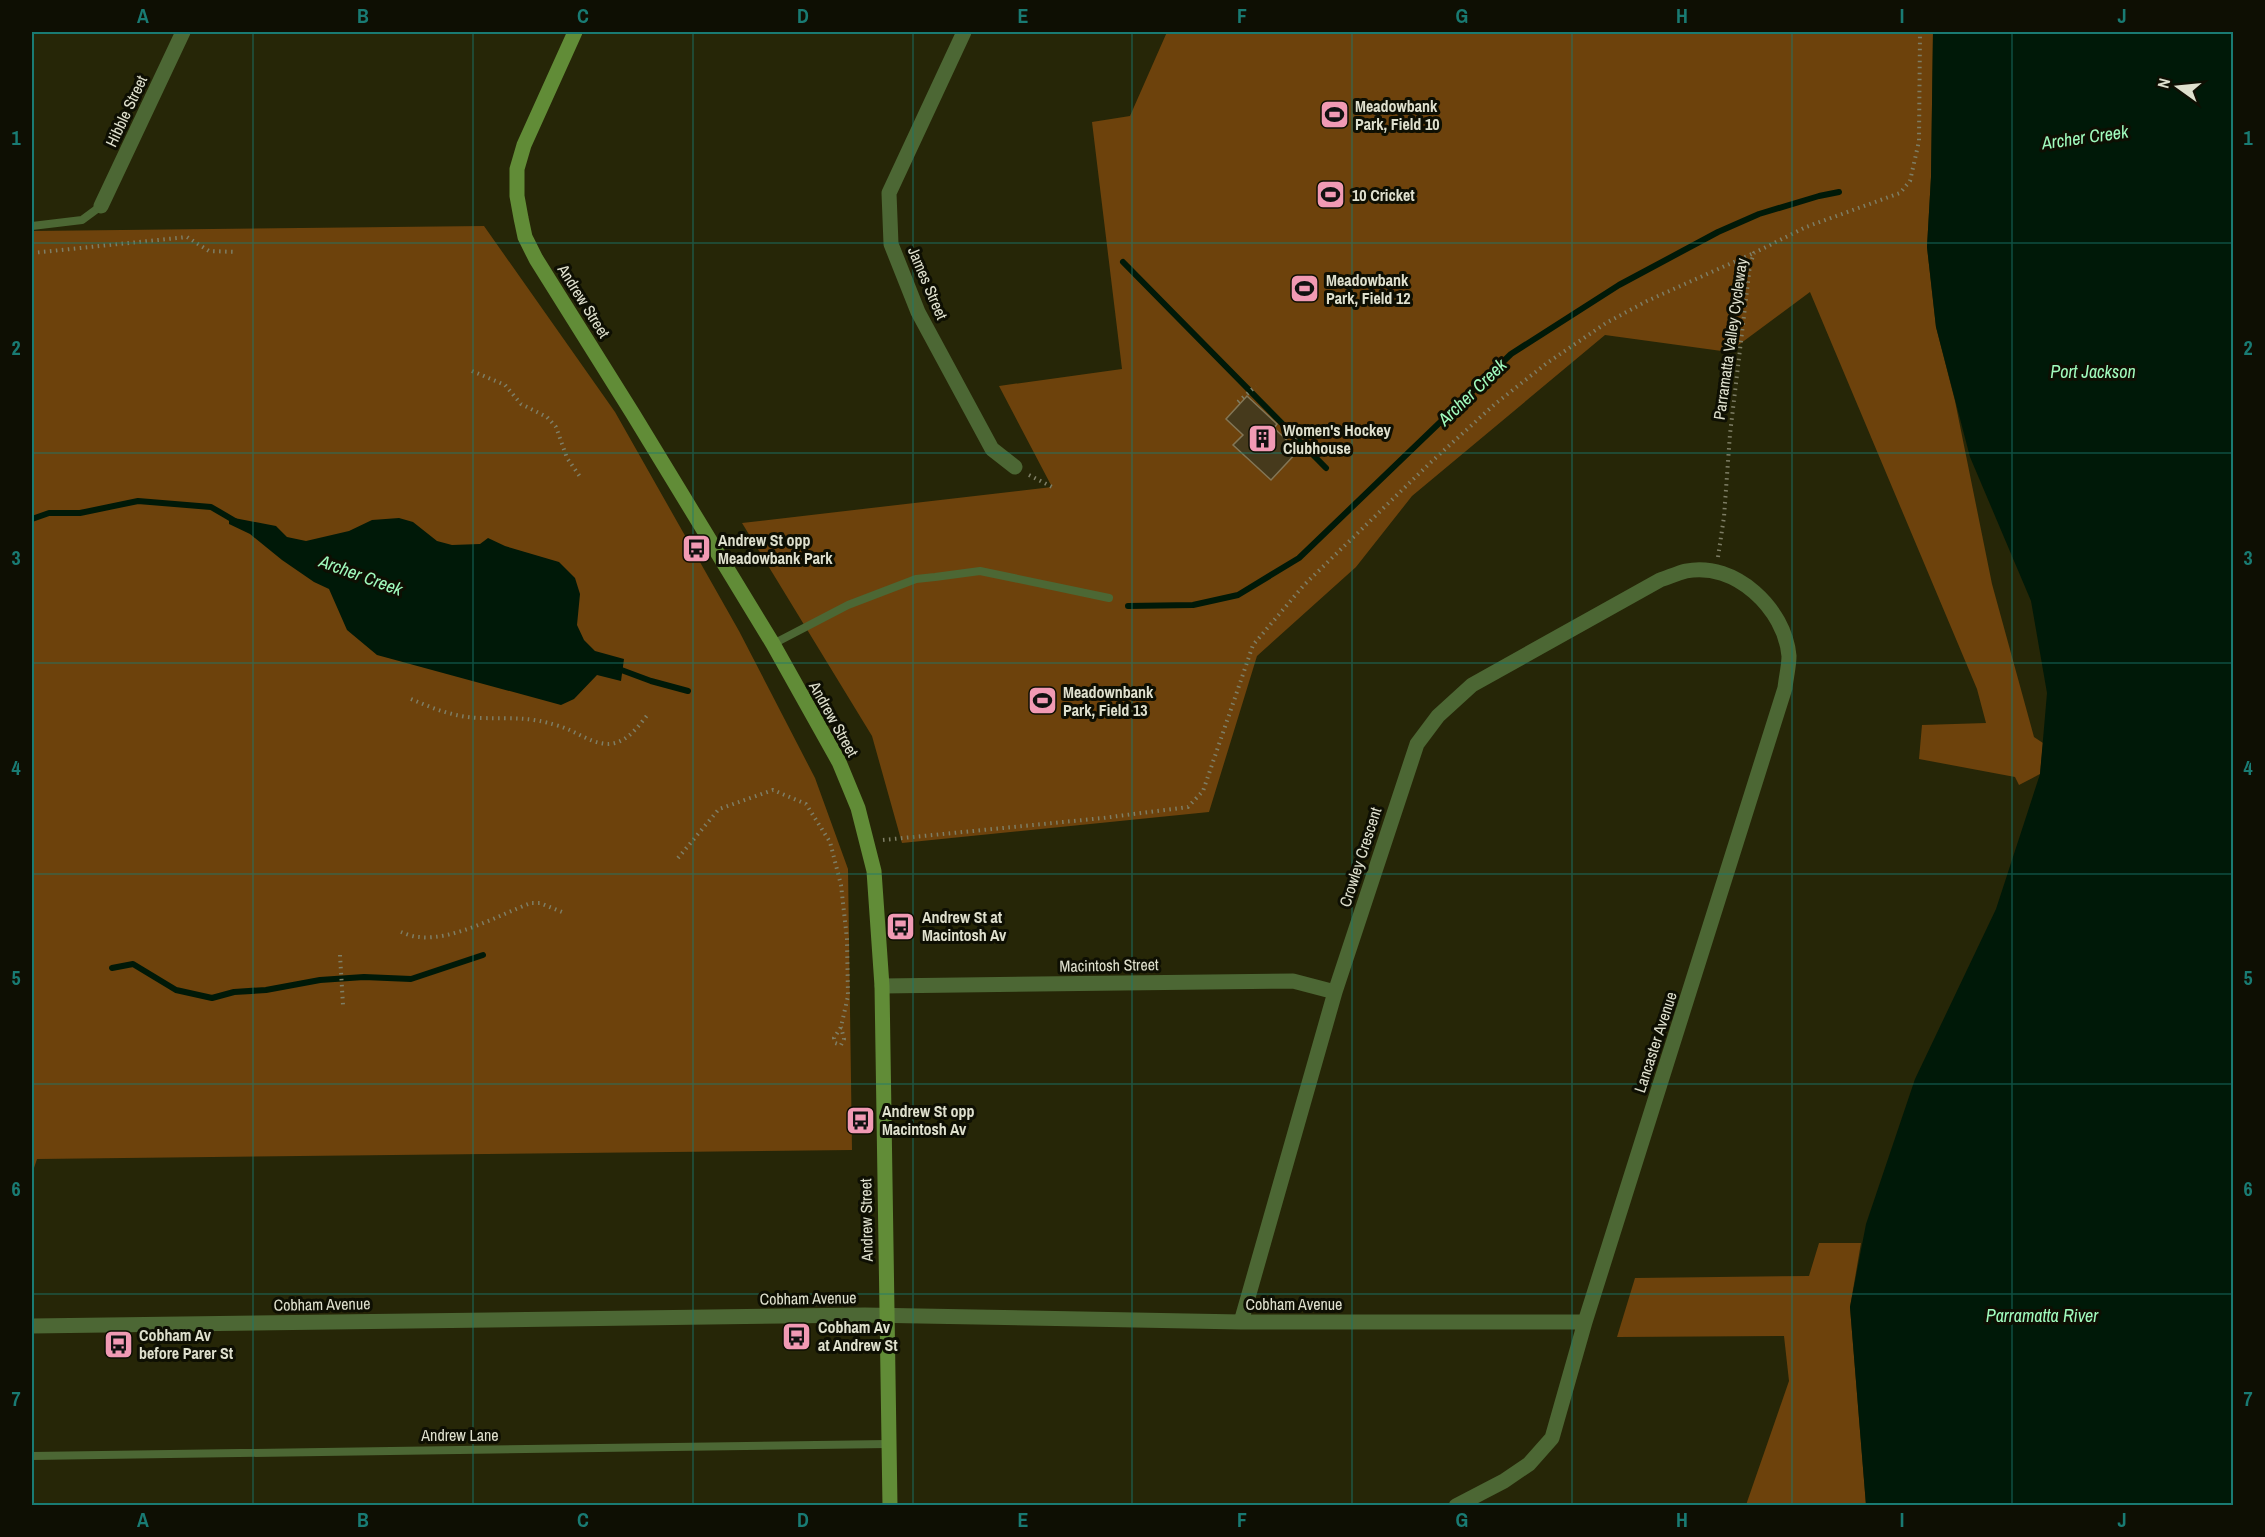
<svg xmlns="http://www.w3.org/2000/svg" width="2265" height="1537" viewBox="0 0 2265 1537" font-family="'Archivo Narrow',sans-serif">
<rect width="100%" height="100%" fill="#262607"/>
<!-- green -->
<path fill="#6d420c" d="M 1167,32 L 1933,32 L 1931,177 L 1927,247 L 1936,327 L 1955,401 L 1992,584 L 2034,737 L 2043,743 L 2040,774 L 2019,785 L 2015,777 L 1919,759 L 1922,725 L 1986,723 L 1977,689 L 1810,292 L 1729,352 L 1605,335 L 1412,496 L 1356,567 L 1257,656 L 1209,812 L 902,843 L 872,736 L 742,523 L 1052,487 L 999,386 L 1122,369 L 1092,122 L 1130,116 Z
M 484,226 L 615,412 L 739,631 L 815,778 L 848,869 L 852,1150 L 37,1159 L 32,1174 L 32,231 Z
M 1819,1243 L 1861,1243 L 1850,1307 L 1866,1505 L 1746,1505 L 1789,1381 L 1784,1336 L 1617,1337 L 1635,1278 L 1809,1276 Z"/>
<!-- water -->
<path fill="#001908" d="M 1933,32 L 2233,32 L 2233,1505 L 1866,1505 L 1850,1307 L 1866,1224 L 1915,1079 L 1996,909 L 2040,774 L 2047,693 L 2031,601 L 1970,457 L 1936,327 L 1927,247 L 1931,177 Z
M 229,517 L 276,526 L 287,537 L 306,541 L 349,531 L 372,520 L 399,518 L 413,522 L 437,541 L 452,545 L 480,544 L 488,538 L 505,546 L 559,562 L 575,578 L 580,594 L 577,625 L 584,640 L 595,651 L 624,659 L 621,681 L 597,675 L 574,699 L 561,705 L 377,655 L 347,630 L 329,589 L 314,582 L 282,560 L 250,534 L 229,524 Z"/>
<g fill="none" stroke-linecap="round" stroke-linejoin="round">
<!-- stream -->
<path stroke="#001908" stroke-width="6" d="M 1123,262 L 1326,468
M 32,519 L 49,513 L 80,513 L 138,501 L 211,507 L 235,521
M 1128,606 L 1193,605 L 1238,595 L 1299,558 L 1511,354 L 1619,285 L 1718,232 L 1759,214 L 1819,196 L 1839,192
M 616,668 L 651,681 L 688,691
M 112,968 L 133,964 L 176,990 L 212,998 L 234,992 L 266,990 L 320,980 L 364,977 L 411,979 L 483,955"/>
</g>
<!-- building -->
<path fill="#463a1c" stroke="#837656" stroke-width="1.5" d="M 1247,396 L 1277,424 L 1274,428 L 1298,451 L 1271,480 L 1233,445 L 1243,435 L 1226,419 Z"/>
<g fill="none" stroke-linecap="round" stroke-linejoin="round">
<!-- path -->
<path stroke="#7e7e65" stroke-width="4" stroke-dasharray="1.5 4.5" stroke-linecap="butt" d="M 32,253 L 187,237 L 209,251 L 237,252
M 472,371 L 505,385 L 521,404 L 547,417 L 556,427 L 567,458 L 581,478
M 1238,402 L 1256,386
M 1291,443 L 1302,432
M 1029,475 L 1052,487
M 1718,557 L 1724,517 L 1730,434 L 1750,265 L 1754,253 L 1806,227 L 1900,193 L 1910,181 L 1919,141 L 1920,32
M 411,699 C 434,709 457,718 482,718 C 514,719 527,716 559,726 C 577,731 596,748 615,743 C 630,739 640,724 649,713
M 883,840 L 1103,818 L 1188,807 L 1203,791 L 1253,645 L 1304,585 L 1430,463 L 1495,404 L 1547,363 L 1606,323 L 1647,301 L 1754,253
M 678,858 L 719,809 L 773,790 L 806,804 L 830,842 L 841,885 L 847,939 L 848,996 L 841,1027 L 834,1038 L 835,1043 L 841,1045 L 844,1039 L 841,1027
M 401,932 C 406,934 413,937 419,937 C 453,941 499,915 531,903 L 540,903 L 562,912
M 340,955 L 343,1005"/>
<!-- lane -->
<path stroke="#4c6734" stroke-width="8" d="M 32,226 L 82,220 L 101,206
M 773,644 L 848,605 L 916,579 L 935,577 L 980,571 L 1109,598
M 32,1456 L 888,1444"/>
<!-- street -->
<path stroke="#4c6734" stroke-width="15" d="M 964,32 L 889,193 L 891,244 L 918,312 L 992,449 L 1015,467
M 101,206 L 183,32
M 882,986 L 1293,981 L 1335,992
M 1241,1322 L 1335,992 L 1417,744 L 1438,716 L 1472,685 L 1660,580 C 1669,577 1678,573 1686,571 C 1735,561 1785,609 1789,656 C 1789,666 1786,678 1785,688 L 1585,1322 L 1552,1438 L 1529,1464 L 1504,1481 L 1456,1506
M 32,1326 L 865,1315 L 1241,1322 L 1585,1322"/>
<!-- secondary -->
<path stroke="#618c37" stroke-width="15" d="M 575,32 L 524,145 L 517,169 L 517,196 L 521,218 L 525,237 L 536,259 L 633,414 L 773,644 L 839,762 L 858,808 L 874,871 L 882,986 L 890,1506"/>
</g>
<!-- grid -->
<path fill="none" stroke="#197b73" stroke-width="1.5" stroke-opacity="0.55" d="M 253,32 L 253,1506M 473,32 L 473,1506M 693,32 L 693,1506M 913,32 L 913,1506M 1132,32 L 1132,1506M 1352,32 L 1352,1506M 1572,32 L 1572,1506M 1792,32 L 1792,1506M 2012,32 L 2012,1506M 32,243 L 2234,243M 32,453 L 2234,453M 32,663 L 2234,663M 32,874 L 2234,874M 32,1084 L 2234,1084M 32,1294 L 2234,1294"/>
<!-- icons -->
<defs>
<symbol id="stadium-square" viewBox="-11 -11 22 22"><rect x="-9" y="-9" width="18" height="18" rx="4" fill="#f19ab4" stroke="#0e0f03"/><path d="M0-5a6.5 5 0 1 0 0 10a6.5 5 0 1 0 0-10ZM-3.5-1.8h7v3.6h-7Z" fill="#111"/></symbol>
<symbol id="building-square" viewBox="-11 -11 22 22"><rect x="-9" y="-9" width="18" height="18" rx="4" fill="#f19ab4" stroke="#0e0f03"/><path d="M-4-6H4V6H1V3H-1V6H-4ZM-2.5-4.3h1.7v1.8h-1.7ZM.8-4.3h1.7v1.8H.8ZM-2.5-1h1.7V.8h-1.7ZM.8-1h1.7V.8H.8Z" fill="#111"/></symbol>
<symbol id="bus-square" viewBox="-11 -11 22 22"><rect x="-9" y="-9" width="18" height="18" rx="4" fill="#f19ab4" stroke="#0e0f03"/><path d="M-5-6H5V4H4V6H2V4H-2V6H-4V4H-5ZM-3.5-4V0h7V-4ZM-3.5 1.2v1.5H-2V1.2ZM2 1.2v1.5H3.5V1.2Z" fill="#111"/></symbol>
</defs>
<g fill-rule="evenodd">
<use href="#stadium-square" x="1318" y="98" width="33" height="33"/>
<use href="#stadium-square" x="1314" y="178" width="33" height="33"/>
<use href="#stadium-square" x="1288" y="272" width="33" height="33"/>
<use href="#building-square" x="1246" y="422" width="33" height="33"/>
<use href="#bus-square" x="680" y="532" width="33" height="33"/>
<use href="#stadium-square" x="1026" y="684" width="33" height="33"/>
<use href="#bus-square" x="884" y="910" width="33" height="33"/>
<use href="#bus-square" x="844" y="1104" width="33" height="33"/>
<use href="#bus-square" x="780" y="1320" width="33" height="33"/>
<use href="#bus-square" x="102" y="1328" width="33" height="33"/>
</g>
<g text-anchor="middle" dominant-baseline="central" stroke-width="6" stroke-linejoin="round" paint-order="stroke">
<!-- poi labels -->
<g font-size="16" font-weight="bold" fill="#dfe0ce" stroke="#0e0f03" text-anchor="start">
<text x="1355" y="106">Meadowbank<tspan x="1355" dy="18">Park, Field 10</tspan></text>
<text x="1352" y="195">10 Cricket</text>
<text x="1326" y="280">Meadowbank<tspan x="1326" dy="18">Park, Field 12</tspan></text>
<text x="1283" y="430">Women's Hockey<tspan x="1283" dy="18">Clubhouse</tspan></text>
<text x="718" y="540">Andrew St opp<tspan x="718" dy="18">Meadowbank Park</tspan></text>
<text x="1063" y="692">Meadownbank<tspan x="1063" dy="18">Park, Field 13</tspan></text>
<text x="922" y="917">Andrew St at<tspan x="922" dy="18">Macintosh Av</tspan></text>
<text x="882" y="1111">Andrew St opp<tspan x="882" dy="18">Macintosh Av</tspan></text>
<text x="818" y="1327">Cobham Av<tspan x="818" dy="18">at Andrew St</tspan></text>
<text x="139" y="1335">Cobham Av<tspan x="139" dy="18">before Parer St</tspan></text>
</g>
<!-- street labels -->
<g font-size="16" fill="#dfe0ce" stroke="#0e0f03">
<text transform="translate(126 111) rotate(-65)">Hibble Street</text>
<text transform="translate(928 283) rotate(67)">James Street</text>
<text transform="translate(584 301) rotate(58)">Andrew Street</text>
<text transform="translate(1730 339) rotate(-82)">Parramatta Valley Cycleway</text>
<text transform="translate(834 719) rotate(61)">Andrew Street</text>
<text transform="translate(1360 857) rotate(-72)">Crowley Crescent</text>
<text transform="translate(1109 965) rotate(-1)">Macintosh Street</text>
<text transform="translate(1655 1042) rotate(-72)">Lancaster Avenue</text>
<text transform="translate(866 1220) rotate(-91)">Andrew Street</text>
<text transform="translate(808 1298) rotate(-1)">Cobham Avenue</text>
<text transform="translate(322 1304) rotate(-1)">Cobham Avenue</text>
<text x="1294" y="1304">Cobham Avenue</text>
<text x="460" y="1435">Andrew Lane</text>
</g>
<!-- water labels -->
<g font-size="18" font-style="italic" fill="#a1fcbe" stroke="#0e0f03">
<text transform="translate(2085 137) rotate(-8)">Archer Creek</text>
<text x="2093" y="371">Port Jackson</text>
<text transform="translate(1472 392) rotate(-44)">Archer Creek</text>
<text transform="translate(361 575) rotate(20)">Archer Creek</text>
<text x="2042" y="1315">Parramatta River</text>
</g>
</g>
<!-- border -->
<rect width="2265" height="1537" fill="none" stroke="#0e0f03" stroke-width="66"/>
<!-- north arrow -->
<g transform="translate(2178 87) rotate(285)" stroke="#0e0f03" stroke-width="4.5" paint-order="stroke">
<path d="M0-4.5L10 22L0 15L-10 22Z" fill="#dfe0ce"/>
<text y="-9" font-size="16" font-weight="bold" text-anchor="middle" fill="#dfe0ce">N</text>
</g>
<rect x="33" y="33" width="2199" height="1471" fill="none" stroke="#197b73" stroke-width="2"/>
<g font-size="20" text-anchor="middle" font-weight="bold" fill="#197b73">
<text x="143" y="23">A</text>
<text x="363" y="23">B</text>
<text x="583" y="23">C</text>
<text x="803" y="23">D</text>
<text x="1023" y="23">E</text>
<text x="1242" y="23">F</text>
<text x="1462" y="23">G</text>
<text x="1682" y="23">H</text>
<text x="1902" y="23">I</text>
<text x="2122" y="23">J</text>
<text x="16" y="145">1</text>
<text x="2248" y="145">1</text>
<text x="16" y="355">2</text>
<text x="2248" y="355">2</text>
<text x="16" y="565">3</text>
<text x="2248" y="565">3</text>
<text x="16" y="775">4</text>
<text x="2248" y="775">4</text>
<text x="16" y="985">5</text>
<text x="2248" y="985">5</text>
<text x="16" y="1196">6</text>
<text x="2248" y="1196">6</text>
<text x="16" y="1406">7</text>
<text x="2248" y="1406">7</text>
<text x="143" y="1527">A</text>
<text x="363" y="1527">B</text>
<text x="583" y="1527">C</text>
<text x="803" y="1527">D</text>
<text x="1023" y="1527">E</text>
<text x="1242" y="1527">F</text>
<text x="1462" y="1527">G</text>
<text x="1682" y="1527">H</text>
<text x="1902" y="1527">I</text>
<text x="2122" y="1527">J</text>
</g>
</svg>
